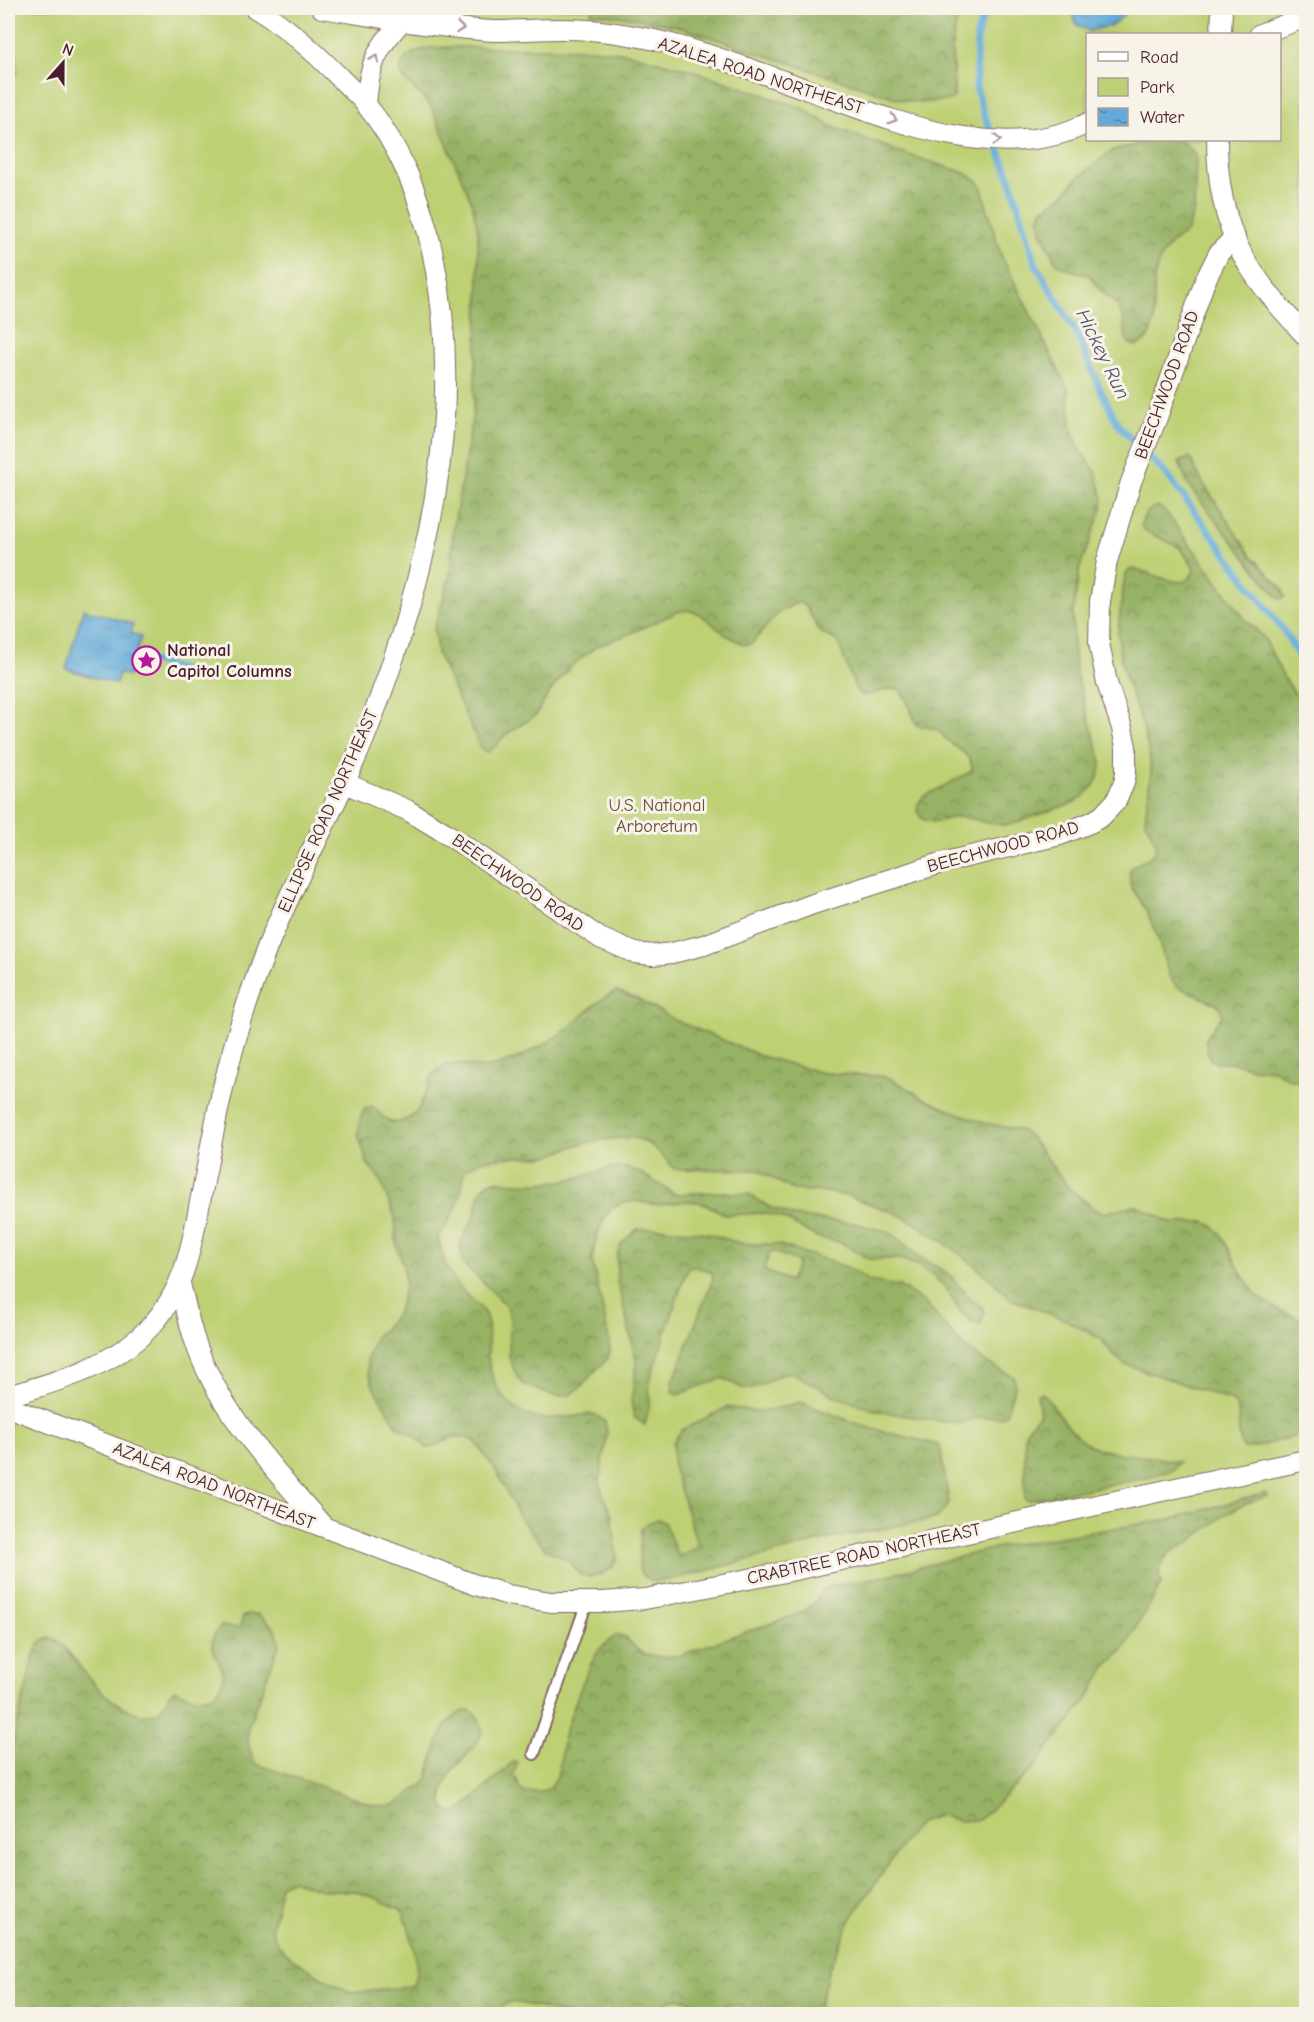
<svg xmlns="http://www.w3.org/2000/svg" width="1314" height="2022" viewBox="0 0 1314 2022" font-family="'Comic Neue',sans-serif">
<defs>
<pattern id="forest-crowns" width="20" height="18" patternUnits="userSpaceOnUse" patternTransform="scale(1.5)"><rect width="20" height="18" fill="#96b265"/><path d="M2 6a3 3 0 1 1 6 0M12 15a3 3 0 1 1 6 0" fill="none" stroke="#7c9053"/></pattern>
<pattern id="garden-furrows" width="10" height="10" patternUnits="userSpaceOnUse" patternTransform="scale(1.5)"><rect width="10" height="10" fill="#bdd073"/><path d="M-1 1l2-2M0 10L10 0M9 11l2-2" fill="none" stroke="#a4b264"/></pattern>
<pattern id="water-ripples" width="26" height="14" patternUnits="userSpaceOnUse" patternTransform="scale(1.5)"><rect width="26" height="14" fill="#61aad9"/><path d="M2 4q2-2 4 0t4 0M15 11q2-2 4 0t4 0" fill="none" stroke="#528ab0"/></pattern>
</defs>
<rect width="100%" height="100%" fill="#f7f3e8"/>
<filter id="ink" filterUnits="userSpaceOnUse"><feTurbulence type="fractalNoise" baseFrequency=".0167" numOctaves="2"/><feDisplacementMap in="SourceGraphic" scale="12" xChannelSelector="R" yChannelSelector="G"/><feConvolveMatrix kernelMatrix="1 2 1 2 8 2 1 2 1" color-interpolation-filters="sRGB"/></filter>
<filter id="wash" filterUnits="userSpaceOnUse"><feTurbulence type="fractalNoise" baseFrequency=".008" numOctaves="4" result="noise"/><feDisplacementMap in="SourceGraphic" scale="24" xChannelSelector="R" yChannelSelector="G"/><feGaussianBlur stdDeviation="1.35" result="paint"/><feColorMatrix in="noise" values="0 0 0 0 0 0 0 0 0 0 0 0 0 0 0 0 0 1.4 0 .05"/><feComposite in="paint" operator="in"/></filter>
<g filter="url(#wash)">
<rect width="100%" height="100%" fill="#efe5cb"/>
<!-- green -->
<path fill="#bdd073" stroke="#84784f" stroke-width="1.5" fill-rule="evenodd" d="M 8,8 L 1306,8 L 1306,2014 L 8,2014 ZM 1088,34 L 1280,34 L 1280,140 L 1088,140 Z"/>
<!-- forest -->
<path fill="url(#forest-crowns)" stroke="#706848" stroke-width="1.5" fill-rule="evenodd" d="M 591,8 L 960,8 L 952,43 L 954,97 L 950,100 L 919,103 L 899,99 L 676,26 L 633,18 L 591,13 Z
M 466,47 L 592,49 L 628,53 L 694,71 L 802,108 L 830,126 L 903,153 L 962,172 L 976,179 L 981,185 L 1001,255 L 1068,389 L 1072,432 L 1080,450 L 1096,472 L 1103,499 L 1102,508 L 1080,567 L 1073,614 L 1073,644 L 1076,674 L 1101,760 C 1102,779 1090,794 1073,803 L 1009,825 C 991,826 975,818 958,817 C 946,817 926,829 919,814 C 915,807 919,802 923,797 L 972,771 C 973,754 957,750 946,739 C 942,736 941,731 936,729 C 930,727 923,727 917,725 L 905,697 L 899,689 C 885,686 874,697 860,695 C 850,681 845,658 838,641 L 821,633 L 805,606 L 798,602 L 778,613 L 751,644 L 744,645 L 726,635 L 700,614 L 687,610 L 677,612 L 629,634 L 597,646 L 570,667 L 549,693 L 536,715 L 505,735 L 496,746 L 488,752 L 481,749 L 437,653 L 434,629 L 450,576 L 453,530 L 473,414 L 479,301 L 478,230 L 472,203 L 432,108 C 424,96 412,89 403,78 C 400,74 400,69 402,65 C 408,44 449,47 466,47 Z
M 1149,140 C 1168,139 1186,137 1196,157 L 1194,210 L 1187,231 L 1170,244 L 1160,259 L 1154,279 L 1154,321 L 1149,337 L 1142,343 L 1136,346 L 1130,344 L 1126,338 L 1124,321 L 1118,306 L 1102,292 L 1090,276 L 1062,267 L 1056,262 L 1042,234 L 1039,221 L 1042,210 L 1064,194 L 1077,178 L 1113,150 L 1132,146 Z
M 1190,458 L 1203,483 L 1250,554 L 1282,588 L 1285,597 L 1281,599 L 1277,597 L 1188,485 L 1179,462 Z
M 1158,506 L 1166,512 L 1245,619 L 1265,639 L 1284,678 L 1306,710 L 1306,1082 L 1290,1080 L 1274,1070 L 1253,1068 L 1235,1063 L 1217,1063 L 1210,1059 L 1205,1039 L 1222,1016 L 1221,1008 L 1214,1003 L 1176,986 L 1169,976 L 1157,935 L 1146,910 L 1130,885 L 1130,869 C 1138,862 1150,860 1156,851 L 1156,843 L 1145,820 L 1151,772 L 1149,754 L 1143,727 L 1126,679 L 1120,655 L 1118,630 L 1124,581 L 1126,574 L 1131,569 C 1151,569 1190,599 1194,567 L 1179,547 L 1147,532 L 1141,526 C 1143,516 1147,509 1158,506 Z
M 617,991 L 637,999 L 679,1022 L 764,1057 L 823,1073 L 880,1076 L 890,1078 L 927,1100 L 950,1110 L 985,1123 L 1020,1130 L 1030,1136 L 1068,1187 L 1094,1209 L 1103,1213 L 1136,1205 L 1172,1223 L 1204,1222 L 1213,1226 L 1221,1234 L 1243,1276 L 1257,1296 L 1275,1308 L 1306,1321 L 1306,1433 L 1256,1447 L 1243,1448 C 1234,1433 1244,1415 1233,1401 L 1124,1364 L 1115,1357 L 1101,1339 L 1066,1320 L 1011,1299 L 994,1282 L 955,1250 L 913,1222 L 898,1214 L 848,1196 L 826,1192 L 793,1190 L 758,1170 L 675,1169 C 665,1159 653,1143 639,1139 C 626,1135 589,1142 575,1146 C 566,1148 558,1154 549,1156 C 524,1159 483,1152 464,1171 C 461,1204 456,1210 438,1238 C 443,1258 448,1275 463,1291 C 469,1298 478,1303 483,1311 C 492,1324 487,1341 488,1356 C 490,1385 509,1414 540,1418 C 556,1420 574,1416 591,1414 L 596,1415 L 605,1422 L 607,1434 L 600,1480 L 602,1493 L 612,1516 L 617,1558 L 612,1568 L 602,1574 L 589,1577 L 583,1576 L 577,1572 L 567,1559 L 546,1550 L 520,1518 L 496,1471 L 475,1441 C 470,1439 465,1437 460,1437 C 448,1435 439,1447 427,1448 L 415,1436 L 398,1427 L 374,1388 L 369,1374 L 367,1359 L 375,1337 L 390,1323 L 398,1311 L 405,1285 L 403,1264 L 397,1248 L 395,1217 L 379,1178 L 368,1165 L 358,1134 L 361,1115 L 365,1108 L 372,1106 C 377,1111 383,1118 389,1121 C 398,1126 411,1118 417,1111 C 427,1097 426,1076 442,1067 C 457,1059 471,1069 487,1067 C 499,1066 515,1059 526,1054 C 540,1047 562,1034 573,1024 C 588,1012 599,998 617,991 Z
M 610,1168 L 627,1168 L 639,1172 L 675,1194 L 724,1192 L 748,1194 L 769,1207 L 793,1216 L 831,1221 L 855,1223 L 871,1228 L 888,1231 L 923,1259 L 949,1274 L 971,1299 L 982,1307 L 984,1313 L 980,1325 L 971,1321 L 959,1310 L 945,1287 L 933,1276 L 919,1266 L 900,1259 L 869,1259 L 842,1243 L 817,1237 L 780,1217 L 763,1213 L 727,1215 L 700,1202 L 687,1201 L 659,1205 L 634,1201 L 622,1203 L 613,1207 L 604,1218 L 595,1242 L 592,1260 L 608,1333 L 610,1351 L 608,1359 L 595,1371 L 580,1388 L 570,1395 L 559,1396 L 548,1394 L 523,1384 L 516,1374 L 509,1357 L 510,1316 L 506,1305 L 463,1263 C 457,1240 463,1239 473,1220 C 478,1210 477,1190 488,1183 C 496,1178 507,1183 515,1183 C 549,1185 579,1179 610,1168 Z
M 662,1228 L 707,1233 L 739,1243 L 780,1245 L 847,1267 L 869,1281 L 899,1286 L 923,1301 L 961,1344 L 987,1363 L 1014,1377 L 1015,1387 L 1006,1414 L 1001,1417 L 979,1417 L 957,1424 L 877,1411 L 835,1396 L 791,1372 L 781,1374 L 753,1389 L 742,1388 L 723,1378 L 677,1395 L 672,1391 L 673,1382 L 713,1278 L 712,1273 L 707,1270 L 692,1266 L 688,1269 L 683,1281 L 649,1382 L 650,1400 L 645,1425 L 634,1417 L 631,1401 L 637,1363 L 617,1280 L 617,1255 L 621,1244 L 637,1229 ZM 771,1251 L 797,1261 L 797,1266 L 790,1281 L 763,1270 Z
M 1041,1393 L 1045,1395 C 1057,1410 1070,1434 1088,1444 C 1113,1458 1151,1454 1179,1462 L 1174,1469 L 1147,1478 L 1029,1500 L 1025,1499 L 1025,1434 L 1027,1429 L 1040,1414 L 1037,1394 Z
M 800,1402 L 866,1427 L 940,1445 L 949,1504 L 937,1518 L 829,1539 L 674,1579 L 653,1582 L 641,1574 L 639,1566 L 641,1529 L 646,1524 L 658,1519 L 664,1522 L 678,1556 L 698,1547 L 673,1466 L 673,1442 L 682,1430 L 727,1407 L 753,1411 L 771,1410 Z
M 1266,1493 L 1267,1496 L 1244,1504 L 1227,1513 L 1188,1543 L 1169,1553 L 1165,1559 L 1159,1572 L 1161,1584 L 1122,1652 L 1107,1665 L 1089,1697 L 1032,1770 L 979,1820 L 959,1821 L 940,1815 L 922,1822 L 913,1829 L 852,1917 L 829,1969 L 817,2014 L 746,2014 L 741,2005 L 731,2005 L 705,2008 L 681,1998 L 670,2000 L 656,2014 L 565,2014 L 520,2003 L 509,2002 L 501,2007 L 498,2014 L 8,2014 L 8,1775 C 12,1734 26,1692 35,1651 C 39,1643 46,1635 56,1640 C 64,1644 69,1654 75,1660 C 91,1682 110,1705 137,1713 C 142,1714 150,1715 155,1713 C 165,1709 166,1695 175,1690 C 190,1695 206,1704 218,1690 C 222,1686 224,1679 223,1673 C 221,1663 212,1653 212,1642 C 212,1635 217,1631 221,1626 L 239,1628 L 243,1617 L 249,1614 L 257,1614 L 275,1628 L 280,1643 L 248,1727 C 247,1741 249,1751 256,1764 L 374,1805 C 394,1807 396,1806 411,1793 C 415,1789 422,1786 426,1782 C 429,1778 430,1769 431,1764 C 437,1743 445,1714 469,1710 C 502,1731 464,1754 451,1773 C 444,1784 441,1797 444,1809 L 452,1813 L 462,1809 L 513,1762 L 518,1762 L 512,1776 L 516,1777 L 519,1788 L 523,1792 C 533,1792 543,1794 550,1787 C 562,1775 560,1752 564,1737 C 569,1718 589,1660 602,1647 C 607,1642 612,1639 617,1635 L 626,1638 L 639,1651 L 646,1654 L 661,1657 L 682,1655 L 725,1639 L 799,1614 L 815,1602 L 822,1591 L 836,1585 L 881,1577 L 999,1547 L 1170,1519 ZM 292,1880 L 318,1889 L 332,1891 L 354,1891 L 378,1899 L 403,1911 C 410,1934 422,1962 413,1985 C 402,1989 393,1988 381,1989 C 373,1989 363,1993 354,1992 C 341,1991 293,1960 283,1950 C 279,1945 273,1936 272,1930 C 271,1920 277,1913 278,1903 C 280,1889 274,1885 292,1880 Z"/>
<!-- garden -->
<path fill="url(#garden-furrows)" stroke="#84784f" stroke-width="1.5" d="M 8,11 L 13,27 L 17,75 L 8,76 Z"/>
<!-- water -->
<path fill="url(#water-ripples)" stroke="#566482" stroke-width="1.5" d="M 1069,8 L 1133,8 L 1110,26 L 1089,31 L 1077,25 Z
M 83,609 L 133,624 L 131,633 L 141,637 L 129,676 L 119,673 L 116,684 L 66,669 Z"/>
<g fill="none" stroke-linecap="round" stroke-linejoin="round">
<!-- stream -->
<path stroke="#61aad9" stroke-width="7" d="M 986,8 L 977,35 L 976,87 L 985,117 L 1010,178 L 1036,265 L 1075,330 L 1101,391 L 1119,426 L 1168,476 L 1286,634 L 1306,669
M 135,656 L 196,674"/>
</g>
</g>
<g filter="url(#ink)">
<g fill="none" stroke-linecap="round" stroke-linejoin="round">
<defs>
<path id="lane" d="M 534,1754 L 587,1602"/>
<path id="street" d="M 322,8 C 379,17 436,28 493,31 C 516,31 539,29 561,29 C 584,29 607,31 629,35 C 691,45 752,70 811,91 C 894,121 1002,166 1088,123
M 1221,34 L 1222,8
M 1260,34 L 1306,17
M 366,105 C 369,66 375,50 402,21
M 1217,140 C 1217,178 1224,222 1243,256 C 1260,286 1283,311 1306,336
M 345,783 L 407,810 L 444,832 L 600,938 L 635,953 L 653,955 L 672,953 L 704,945 L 813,904 L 941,863 L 1060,835 L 1092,822 L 1102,816 L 1116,801 L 1124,783 L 1126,773 L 1126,747 L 1122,728 L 1107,683 L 1099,643 L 1100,601 L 1107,561 L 1131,482 L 1158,415 L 1205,281 L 1219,253 L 1235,237
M 180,1284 C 185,1302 188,1320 194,1338 C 216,1409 276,1471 323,1526
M 8,1396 C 59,1381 112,1367 150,1327 C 184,1291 191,1249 200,1202 C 206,1173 211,1144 217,1115 C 228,1060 245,1006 265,953 C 294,878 336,809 366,734 C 426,582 467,417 433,255 C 422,201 400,145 364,102 C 357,94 349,87 341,79 C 315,52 288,27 255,8
M 8,1407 L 476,1585 L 508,1595 L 551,1602 L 602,1602 L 645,1599 L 795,1570 L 1306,1460"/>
</defs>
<!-- lane casing -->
<use href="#lane" stroke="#846463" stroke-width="14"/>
<!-- street casing -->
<use href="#street" stroke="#846463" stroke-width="22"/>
<!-- lane -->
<use href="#lane" stroke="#fff" stroke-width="10"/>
<!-- street -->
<use href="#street" stroke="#fff" stroke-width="20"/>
</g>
<!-- one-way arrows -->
<defs><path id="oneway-chevron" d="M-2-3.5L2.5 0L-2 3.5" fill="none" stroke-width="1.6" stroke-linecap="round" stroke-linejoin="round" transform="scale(1.5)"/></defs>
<g stroke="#ae9aa0">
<use href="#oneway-chevron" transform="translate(460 28) rotate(6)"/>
<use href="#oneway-chevron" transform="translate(375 59) rotate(-69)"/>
<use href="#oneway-chevron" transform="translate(893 119) rotate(17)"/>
<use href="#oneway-chevron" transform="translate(997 140) rotate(3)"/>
</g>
</g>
<!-- icons -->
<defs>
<symbol id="sight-ring" viewBox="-11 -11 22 22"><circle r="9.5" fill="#f7f3e8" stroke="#b5179e" stroke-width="1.5"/><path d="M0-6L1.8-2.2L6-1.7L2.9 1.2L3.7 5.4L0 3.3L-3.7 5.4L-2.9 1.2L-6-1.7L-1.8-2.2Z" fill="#b5179e"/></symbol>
</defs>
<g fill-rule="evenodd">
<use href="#sight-ring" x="130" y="644" width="33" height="33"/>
</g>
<g text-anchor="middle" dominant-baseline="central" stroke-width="6" stroke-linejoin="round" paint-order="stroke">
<!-- street labels -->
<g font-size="18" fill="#4a1f2b" stroke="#f7f3e8">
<text transform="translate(761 76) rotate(18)">AZALEA ROAD NORTHEAST</text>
<text transform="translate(1167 385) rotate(-70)">BEECHWOOD ROAD</text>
<text transform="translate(328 811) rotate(-66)">ELLIPSE ROAD NORTHEAST</text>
<text transform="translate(1003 847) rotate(-15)">BEECHWOOD ROAD</text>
<text transform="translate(518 883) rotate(35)">BEECHWOOD ROAD</text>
<text transform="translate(214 1486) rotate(21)">AZALEA ROAD NORTHEAST</text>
<text transform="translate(864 1554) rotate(-12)">CRABTREE ROAD NORTHEAST</text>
</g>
<!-- poi labels -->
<g font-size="18" font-weight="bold" fill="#4a1f2b" stroke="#f7f3e8" text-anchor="start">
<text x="167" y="650">National<tspan x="167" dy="21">Capitol Columns</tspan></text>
</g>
<!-- park labels -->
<g font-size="18" fill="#674b3d" stroke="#f7f3e8">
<text x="657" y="805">U.S. National<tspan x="657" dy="21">Arboretum</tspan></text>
</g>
<!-- water labels -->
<g font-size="20" font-style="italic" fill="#525068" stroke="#f7f3e8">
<text transform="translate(1103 354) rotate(64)">Hickey Run</text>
</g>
</g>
<!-- margin -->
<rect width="1314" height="2022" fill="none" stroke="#f7f3e8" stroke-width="30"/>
<!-- legend -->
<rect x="1086" y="33" width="195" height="108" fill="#f7f3e8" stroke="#b29e9c" stroke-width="1.5"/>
<rect x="1098" y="52" width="30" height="9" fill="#ffffff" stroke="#b29e9c" stroke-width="1.5"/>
<text x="1140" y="63" font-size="18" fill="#4a1f2b">Road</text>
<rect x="1098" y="78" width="30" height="18" fill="#bdd073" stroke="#b29e9c" stroke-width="1.5"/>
<text x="1140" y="93" font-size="18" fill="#4a1f2b">Park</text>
<rect x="1098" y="108" width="30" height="18" fill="url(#water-ripples)" stroke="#b29e9c" stroke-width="1.5"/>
<text x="1140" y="123" font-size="18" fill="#4a1f2b">Water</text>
<!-- north arrow -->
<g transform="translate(63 63) rotate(21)" stroke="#f7f3e8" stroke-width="4.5" paint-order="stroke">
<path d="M0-4.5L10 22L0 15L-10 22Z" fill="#4a1f2b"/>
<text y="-9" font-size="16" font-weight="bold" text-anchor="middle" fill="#4a1f2b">N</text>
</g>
</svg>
